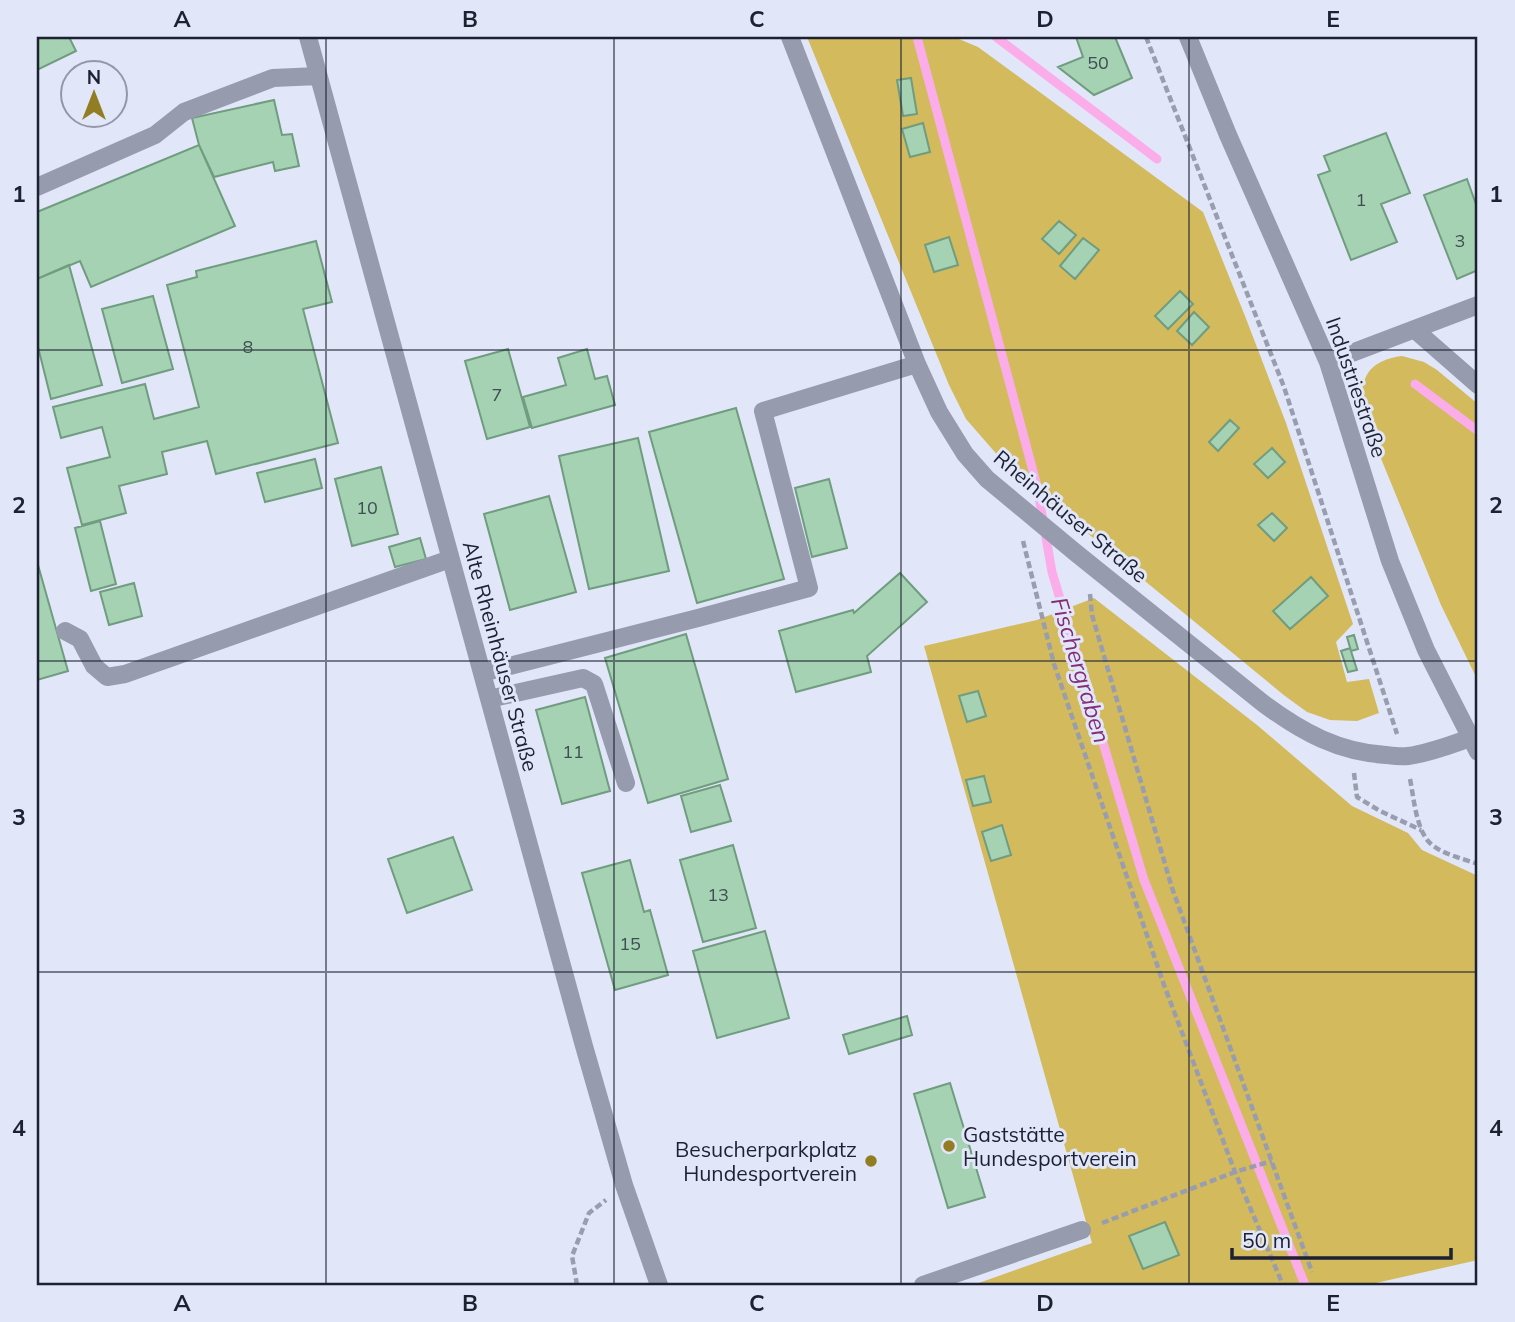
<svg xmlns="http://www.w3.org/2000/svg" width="1515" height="1322" viewBox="0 0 1515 1322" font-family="Mulish,sans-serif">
<rect width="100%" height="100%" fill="#e1e6f8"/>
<!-- green -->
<path fill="#d2ba5d" d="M 807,37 L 954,37 L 978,47 L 1203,212 L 1245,316 L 1286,423 L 1353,624 L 1336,642 L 1347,682 L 1369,679 L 1379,713 L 1357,721 L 1330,720 L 1307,712 L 1285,696 L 1140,577 L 1007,466 L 966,419 L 949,385 Z
M 1402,356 L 1424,362 L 1437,370 L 1478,404 L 1478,681 L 1441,605 L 1364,417 C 1358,383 1364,361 1402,356 Z
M 1094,598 L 1257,725 L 1352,806 L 1408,833 L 1422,850 L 1478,876 L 1478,1260 L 1367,1285 L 973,1285 L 1092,1243 L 924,646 L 1037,620 Z"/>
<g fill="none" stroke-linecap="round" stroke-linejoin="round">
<!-- stream -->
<path stroke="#fbade9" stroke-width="9" d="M 917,37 L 1037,486 L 1052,572 L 1144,880 L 1305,1285
M 996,37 L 1157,159
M 1415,384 L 1478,431"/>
</g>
<!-- building -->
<path fill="#a4d2b3" stroke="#709c7f" stroke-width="2" d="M 37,37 L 69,37 L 76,51 L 37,70 Z
M 1076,37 L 1115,37 L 1132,78 L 1094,95 L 1058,67 L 1083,57 Z
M 911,78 L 917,114 L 903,116 L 897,80 Z
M 274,100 L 282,135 L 292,134 L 299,166 L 275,171 L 273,162 L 214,177 L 199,145 L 192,118 Z
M 923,123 L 930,152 L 910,157 L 902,129 Z
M 1386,133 L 1410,193 L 1381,204 L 1397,242 L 1351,260 L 1318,175 L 1330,171 L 1324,156 Z
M 199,145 L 235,226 L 91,287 L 80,261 L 37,279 L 37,212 Z
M 1467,179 L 1478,210 L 1478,270 L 1457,279 L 1424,195 Z
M 1059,221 L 1076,235 L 1059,254 L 1042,239 Z
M 949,237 L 958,265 L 934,272 L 925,245 Z
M 1083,238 L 1099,250 L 1075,279 L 1060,266 Z
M 316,241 L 332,302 L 303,309 L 338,443 L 216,474 L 207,441 L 162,452 L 167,474 L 119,486 L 126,513 L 82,525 L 67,468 L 110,457 L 102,427 L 61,438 L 53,407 L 145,384 L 154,419 L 199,407 L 167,285 L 197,277 L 196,271 Z
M 69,265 L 102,385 L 51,399 L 37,343 L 37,279 Z
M 1180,291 L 1193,304 L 1168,329 L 1155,316 Z
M 153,296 L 173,369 L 122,383 L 102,309 Z
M 1194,312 L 1209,327 L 1192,345 L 1177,331 Z
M 508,349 L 530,427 L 487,439 L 465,361 Z
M 587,349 L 595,379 L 607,376 L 615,405 L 532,428 L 523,397 L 566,385 L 558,358 Z
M 736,408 L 784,579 L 697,603 L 649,432 Z
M 1230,420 L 1239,428 L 1218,451 L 1209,442 Z
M 638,438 L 669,571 L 589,589 L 559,456 Z
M 1272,448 L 1285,462 L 1268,478 L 1254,464 Z
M 315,459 L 322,488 L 265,502 L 257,473 Z
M 381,467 L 398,534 L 352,546 L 335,479 Z
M 829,479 L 847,548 L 812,557 L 795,488 Z
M 549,496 L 576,592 L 510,610 L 484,514 Z
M 1272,513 L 1287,528 L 1274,541 L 1258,525 Z
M 100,521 L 116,584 L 91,591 L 75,528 Z
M 420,538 L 426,559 L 395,567 L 389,547 Z
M 37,565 L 38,565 L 68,671 L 37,680 Z
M 900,573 L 927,602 L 867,656 L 871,672 L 796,692 L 779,631 L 853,610 L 854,613 Z
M 1311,577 L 1328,596 L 1290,629 L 1273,611 Z
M 134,583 L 142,616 L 109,625 L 100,592 Z
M 686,634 L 728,779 L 648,803 L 605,658 Z
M 1354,635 L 1358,649 L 1351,651 L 1347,637 Z
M 1350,648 L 1357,670 L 1348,672 L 1341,651 Z
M 978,691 L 986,716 L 967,722 L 959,696 Z
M 585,697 L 610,791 L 562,804 L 536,710 Z
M 984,776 L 991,802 L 973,806 L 966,780 Z
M 720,785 L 731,821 L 691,832 L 681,796 Z
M 1002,825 L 1011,855 L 991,861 L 982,832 Z
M 453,837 L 472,890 L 407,913 L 388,859 Z
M 733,845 L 756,928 L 703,942 L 680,860 Z
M 630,860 L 644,912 L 650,910 L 668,975 L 615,990 L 582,873 Z
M 765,931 L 789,1018 L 717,1038 L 693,951 Z
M 907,1016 L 912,1035 L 849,1054 L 843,1035 Z
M 950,1083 L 985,1197 L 948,1208 L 914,1094 Z
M 1165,1222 L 1179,1255 L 1143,1269 L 1129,1236 Z"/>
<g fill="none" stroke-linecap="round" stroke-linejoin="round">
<!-- path -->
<path stroke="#999eaf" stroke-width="4.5" stroke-dasharray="7 3.5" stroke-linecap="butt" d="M 1146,37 L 1284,387 L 1397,734
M 1023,541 L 1054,664 L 1164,985 L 1235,1172 L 1283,1285
M 1090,594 L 1092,615 L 1172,888 L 1312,1272
M 1354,773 L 1357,797 L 1380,811 L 1421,830
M 1410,779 C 1414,798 1416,831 1431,844 C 1442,854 1464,859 1478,864
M 1102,1223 L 1235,1172 L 1272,1161
M 577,1285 L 572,1256 L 589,1213 L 606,1200"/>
<!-- minor -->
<path stroke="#969bae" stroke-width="18" d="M 308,37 L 584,1046 L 624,1185 L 659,1285
M 790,37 L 917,364 L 939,412 L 965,454 L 987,479 L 1076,553 L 1264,704 C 1302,732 1338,752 1386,755 C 1394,756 1401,757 1408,756 C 1430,753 1450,745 1470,738
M 1188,37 L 1228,135 L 1328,362 L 1390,561 L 1426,650 L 1478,752
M 37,187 L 155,135 L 184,112 L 273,78 L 318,76
M 1414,329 L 1478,385
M 1328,362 L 1478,305
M 65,631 L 80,639 L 94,666 L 107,677 L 125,674 L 450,559
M 482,673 L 698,618 L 809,588 L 763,411 L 917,364
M 489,699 L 583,678 L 594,684 L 626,783
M 923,1285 L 1082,1230"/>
</g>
<!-- grid -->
<path fill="none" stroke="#1e2132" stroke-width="2" stroke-opacity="0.55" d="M 326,37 L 326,1285M 614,37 L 614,1285M 901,37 L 901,1285M 1189,37 L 1189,1285M 37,350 L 1478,350M 37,661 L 1478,661M 37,972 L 1478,972"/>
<!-- markers -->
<g fill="#927d23" stroke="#e1e6f8" stroke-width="2.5">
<circle cx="949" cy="1146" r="7"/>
<circle cx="871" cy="1161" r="7"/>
</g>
<g text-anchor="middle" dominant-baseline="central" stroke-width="6" stroke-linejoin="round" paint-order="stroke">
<!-- number labels -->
<g font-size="18" fill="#404d52">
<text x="1098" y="62">50</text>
<text x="1361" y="199">1</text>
<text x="1460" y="240">3</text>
<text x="248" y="346">8</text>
<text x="497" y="394">7</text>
<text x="367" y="507">10</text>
<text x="573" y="751">11</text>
<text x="718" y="894">13</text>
<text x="630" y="943">15</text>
</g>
<!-- street labels -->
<g font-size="21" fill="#1e2132" stroke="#e1e6f8">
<text transform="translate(1357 387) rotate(71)">Industriestraße</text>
<text transform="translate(1071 516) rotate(40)">Rheinhäuser Straße</text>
<text transform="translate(501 656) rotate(75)">Alte Rheinhäuser Straße</text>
</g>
<!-- poi labels -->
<g font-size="21" fill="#1e2132" stroke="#e1e6f8" text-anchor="start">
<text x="963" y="1134">Gaststätte<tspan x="963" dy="24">Hundesportverein</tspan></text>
<text x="857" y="1149" text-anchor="end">Besucherparkplatz<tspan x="857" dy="24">Hundesportverein</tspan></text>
</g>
<!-- water labels -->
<g font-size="23" font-style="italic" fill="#842d75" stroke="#e1e6f8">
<text transform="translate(1081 670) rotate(73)">Fischergraben</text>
</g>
</g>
<!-- border -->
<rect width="1515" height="1322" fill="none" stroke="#e1e6f8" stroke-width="77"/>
<!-- north arrow -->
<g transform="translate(94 94)"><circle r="33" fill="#e1e6f8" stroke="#9397a9" stroke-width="2"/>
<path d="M0-5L12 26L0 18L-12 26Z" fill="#927d23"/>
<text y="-10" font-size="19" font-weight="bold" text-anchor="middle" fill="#1e2132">N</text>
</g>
<!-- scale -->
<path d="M1232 1248v10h219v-10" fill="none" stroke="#1e2132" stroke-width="3.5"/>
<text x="1242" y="1248" font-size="21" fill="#1e2132" stroke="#e1e6f8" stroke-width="5" paint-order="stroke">50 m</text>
<rect x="38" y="38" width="1438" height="1246" fill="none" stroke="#1e2132" stroke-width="2.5"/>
<g font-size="23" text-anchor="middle" font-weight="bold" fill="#1e2132">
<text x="182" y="27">A</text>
<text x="470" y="27">B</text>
<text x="757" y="27">C</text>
<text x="1045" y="27">D</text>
<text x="1333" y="27">E</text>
<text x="19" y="202">1</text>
<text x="1496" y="202">1</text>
<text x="19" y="513">2</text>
<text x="1496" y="513">2</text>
<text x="19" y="825">3</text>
<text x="1496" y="825">3</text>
<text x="19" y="1136">4</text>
<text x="1496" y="1136">4</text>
<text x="182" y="1311">A</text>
<text x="470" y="1311">B</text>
<text x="757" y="1311">C</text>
<text x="1045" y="1311">D</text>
<text x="1333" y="1311">E</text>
</g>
</svg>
